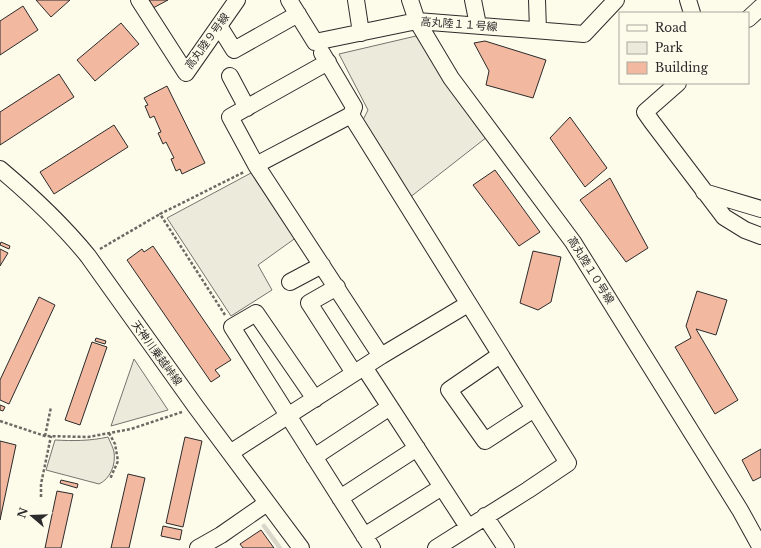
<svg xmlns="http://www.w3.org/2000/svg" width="761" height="548" viewBox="0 0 761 548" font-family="'Libre Baskerville','Noto Sans JP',serif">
<rect width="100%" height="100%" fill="#fdfbea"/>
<!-- green -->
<path fill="#ecebdb" stroke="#74746e" d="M 416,36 L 487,137 L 409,198 L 361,124 L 368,110 L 339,54 Z
M 251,173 L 258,174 L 297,237 L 258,265 L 272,290 L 231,316 L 167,218 Z
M 134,359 L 168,410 L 111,426 Z
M 108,437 C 110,442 113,447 114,452 C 116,465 110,479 99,484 L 46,470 L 55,440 C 73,441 90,441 108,437 Z"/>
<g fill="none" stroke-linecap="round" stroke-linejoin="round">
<!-- stream -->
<path stroke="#d8d7c9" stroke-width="4.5" d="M 264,526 L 280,548"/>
</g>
<!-- building -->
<path fill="#f2b8a0" stroke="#2b2b2b" d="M 36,0 L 70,0 L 51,17 Z
M 148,0 L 168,0 L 153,8 Z
M 23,6 L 38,30 L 0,55 L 0,21 Z
M 121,23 L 139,44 L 95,81 L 77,60 Z
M 485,41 L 546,60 L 533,98 L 486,85 L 489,71 L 474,43 Z
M 59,74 L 74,97 L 0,145 L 0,112 Z
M 167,86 L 205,163 L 182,174 L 180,169 L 176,171 L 171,159 L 174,158 L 166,142 L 163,144 L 158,133 L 161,132 L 154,116 L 150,118 L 145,106 L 148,105 L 144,98 Z
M 570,117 L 607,168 L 585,187 L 550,138 Z
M 114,125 L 128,147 L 54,194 L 40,172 Z
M 495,170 L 540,232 L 519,246 L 473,185 Z
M 610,178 L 648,248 L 626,262 L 580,200 Z
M 1,242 L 10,246 L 9,249 L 0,245 Z
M 153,246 L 231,360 L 215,370 L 220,376 L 211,382 L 127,260 L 142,249 L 144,252 Z
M 0,249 L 8,253 L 0,266 Z
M 533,251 L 561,257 L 551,302 L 538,310 L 520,303 Z
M 697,291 L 727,300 L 716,335 L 696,329 L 738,400 L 715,414 L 675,347 L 691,338 L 686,326 Z
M 39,297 L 55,305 L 9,404 L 0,400 L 0,380 Z
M 96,338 L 106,341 L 105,344 L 95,341 Z
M 92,342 L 107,347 L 80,425 L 65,420 Z
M 0,405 L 5,407 L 3,411 L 0,410 Z
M 185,437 L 202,441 L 183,527 L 166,523 Z
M 0,441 L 16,445 L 0,520 Z
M 761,449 L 761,477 L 753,481 L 742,460 Z
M 128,474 L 145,478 L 129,548 L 111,548 Z
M 61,480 L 78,484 L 77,488 L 60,483 Z
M 57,491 L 73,494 L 61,548 L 45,548 Z
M 163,526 L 182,530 L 180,540 L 161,536 Z
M 261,530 L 274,548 L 243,548 L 240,544 Z"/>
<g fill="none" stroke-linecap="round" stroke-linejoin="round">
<defs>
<path id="minor" d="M 139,0 L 186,73 L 237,0
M 289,0 L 315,42 L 417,21 L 584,34 L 616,0
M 356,0 L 361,33
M 410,0 L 417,21 L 451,78 L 573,242 L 740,510 L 761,548 L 760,548
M 473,0 L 478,25
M 537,0 L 538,30
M 688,0 L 692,13
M 748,19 L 761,7
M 219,26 L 234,50 L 298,14
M 328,62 L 230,117 L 256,165 L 381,356
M 230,76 L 247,108
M 678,83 L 645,112 L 652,122 L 724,217 L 745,230 L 761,236
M 351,115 L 568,463 L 528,490 L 436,548
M 256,165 L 351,115 L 354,107 L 322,53
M 0,169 C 32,196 62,224 88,256 L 196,407 L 301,548
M 704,192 L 761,209
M 290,282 L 322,265
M 337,287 L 309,303 L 354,373
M 500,355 L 449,390 L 485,441 L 534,409
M 364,367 L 468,527
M 315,399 L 256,313 L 232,327 L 372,548
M 230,453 L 381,356 L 468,304
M 314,457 L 390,407
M 340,498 L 417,448
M 485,516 L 506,548
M 364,536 L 442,487
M 198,548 L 221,535 L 267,503"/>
</defs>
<!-- minor casing -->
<use href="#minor" stroke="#2b2b2b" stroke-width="18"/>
<!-- path -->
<path stroke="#6a6964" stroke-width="2.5" stroke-dasharray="3 2" stroke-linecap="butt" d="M 100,249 L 160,214
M 225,315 L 160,214 L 244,172
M 0,421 L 45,436 L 88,437 L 131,429 L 182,412
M 109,433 L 115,444 L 118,461 L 110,479
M 45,436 L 51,407
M 41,497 L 41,484 L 51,436"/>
<!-- minor -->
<use href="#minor" stroke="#fdfbea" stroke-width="16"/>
</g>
<g text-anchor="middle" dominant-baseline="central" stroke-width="3" stroke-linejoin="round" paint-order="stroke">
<!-- street labels -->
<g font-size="11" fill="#2b2b2b" stroke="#fdfbea">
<text transform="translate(459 24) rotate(4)">高丸陸１１号線</text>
<text transform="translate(207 41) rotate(-54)">高丸陸９号線</text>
<text transform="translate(591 270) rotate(58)">高丸陸１０号線</text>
<text transform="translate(157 353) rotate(54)">天神川乗越峠線</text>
</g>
</g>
<!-- legend -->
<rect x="619" y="12" width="130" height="72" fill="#fdfbea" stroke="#a9a89e"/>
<rect x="627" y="25" width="20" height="6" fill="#fdfbea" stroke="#a9a89e"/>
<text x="655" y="32" font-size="12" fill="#2b2b2b">Road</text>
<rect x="627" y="42" width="20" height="12" fill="#ecebdb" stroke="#a9a89e"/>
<text x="655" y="52" font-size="12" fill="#2b2b2b">Park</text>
<rect x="627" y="62" width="20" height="12" fill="#f2b8a0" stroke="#a9a89e"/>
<text x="655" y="72" font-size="12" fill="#2b2b2b">Building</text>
<!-- north arrow -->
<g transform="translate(32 516) rotate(289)" stroke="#fdfbea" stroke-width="3" paint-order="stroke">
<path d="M0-3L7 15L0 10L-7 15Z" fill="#2b2b2b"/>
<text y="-6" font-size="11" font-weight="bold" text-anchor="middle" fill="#2b2b2b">N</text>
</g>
</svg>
